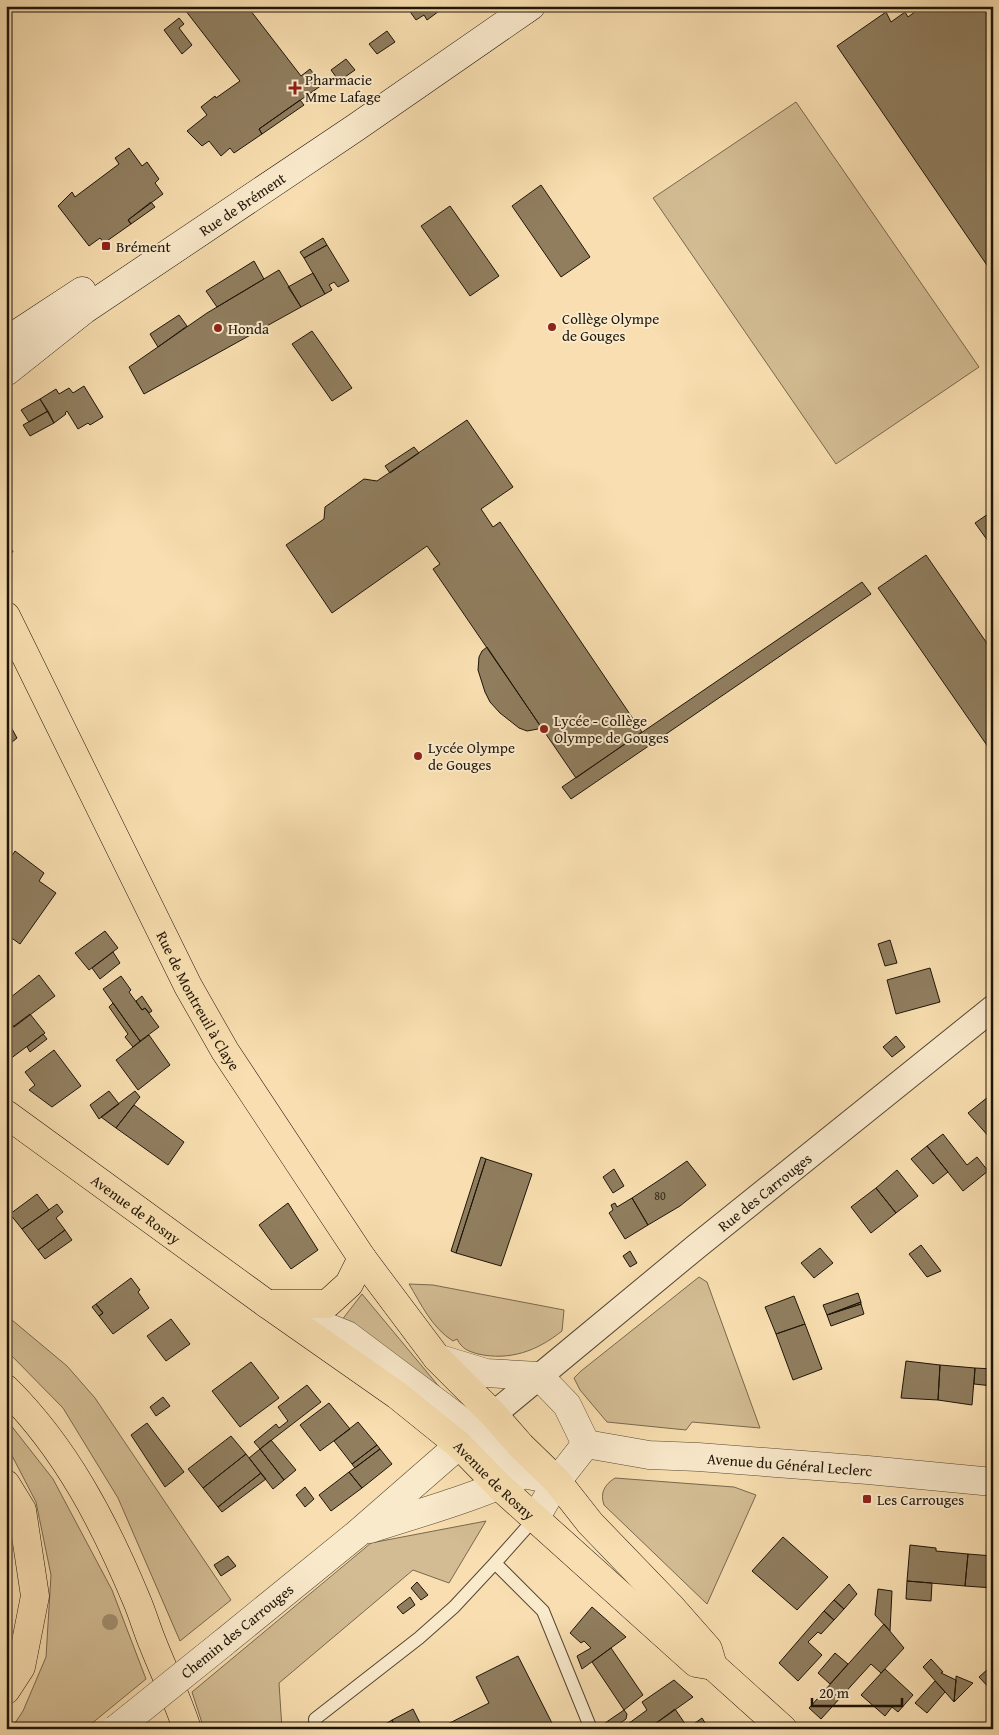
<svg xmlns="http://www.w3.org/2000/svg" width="999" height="1735" viewBox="0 0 999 1735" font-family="'Gentium Book Plus',serif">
<rect width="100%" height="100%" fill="#f8deb0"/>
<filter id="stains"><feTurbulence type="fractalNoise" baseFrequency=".004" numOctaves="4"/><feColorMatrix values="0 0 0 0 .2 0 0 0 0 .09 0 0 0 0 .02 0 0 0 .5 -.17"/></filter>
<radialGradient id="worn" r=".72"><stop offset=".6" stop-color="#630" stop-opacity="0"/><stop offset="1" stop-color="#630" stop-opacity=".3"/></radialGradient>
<!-- green -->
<path fill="#d3bc93" stroke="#79684e" d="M 796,102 L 979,367 L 836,464 L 653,198 Z
M 699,1277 L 707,1282 L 760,1428 L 692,1422 L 686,1430 L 607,1422 L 580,1390 L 574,1378 L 581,1371 Z
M 409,1284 L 433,1285 L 564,1310 L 562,1331 C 537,1351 510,1361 478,1354 C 468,1351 462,1349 457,1339 L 453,1341 C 432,1328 421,1304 409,1284 Z
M 362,1294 L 466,1419 L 338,1325 Z
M 6,1315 L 67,1366 L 95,1398 L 231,1600 L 180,1641 L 118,1498 L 63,1408 L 6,1350 Z
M 6,1419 L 53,1479 L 112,1590 L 146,1679 L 85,1729 L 11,1729 L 23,1711 L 46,1657 L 51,1575 L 36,1502 L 6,1444 Z
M 615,1478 L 734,1487 L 756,1495 L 707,1604 L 604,1505 C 600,1493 604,1485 615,1478 Z
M 486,1521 L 449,1583 L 413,1570 L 279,1683 L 282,1729 L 204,1729 L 192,1692 L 371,1543 Z"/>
<!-- building -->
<path fill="#907e5f" stroke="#1f1508" d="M 182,6 L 247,6 L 301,76 L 310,69 L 322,85 L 259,129 L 262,134 L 234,153 L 230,148 L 221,156 L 209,141 L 202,146 L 187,131 L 207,115 L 201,107 L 215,96 L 216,98 L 240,81 Z
M 406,6 L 446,6 L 427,20 L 424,15 L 416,20 Z
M 923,6 L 980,6 L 993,21 L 993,274 L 837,46 L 886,12 L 891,22 L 905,12 L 908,17 Z
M 179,18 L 184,24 L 179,28 L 192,45 L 182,54 L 164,30 Z
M 387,31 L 395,42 L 377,54 L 369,44 Z
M 346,59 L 355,70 L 339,81 L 331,70 Z
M 300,100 L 304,105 L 262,134 L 259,129 Z
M 129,148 L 142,166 L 147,162 L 159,179 L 155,183 L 163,194 L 128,220 L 131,224 L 104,243 L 100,238 L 89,246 L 58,206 L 72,192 L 75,197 L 119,164 L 115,158 Z
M 541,185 L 590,257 L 561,277 L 512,206 Z
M 151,202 L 155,207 L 131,224 L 128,220 Z
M 450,206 L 499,276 L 470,296 L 421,226 Z
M 323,238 L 327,245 L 304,258 L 300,252 Z
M 327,245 L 349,281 L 338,287 L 334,282 L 329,285 L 332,290 L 325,294 L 304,258 Z
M 254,261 L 264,279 L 217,307 L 206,291 Z
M 279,270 L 301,307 L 144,394 L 129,367 L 207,313 Z
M 313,273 L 325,294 L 301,307 L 288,287 Z
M 179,315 L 187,326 L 158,347 L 150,334 Z
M 312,331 L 352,388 L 332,401 L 292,344 Z
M 84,386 L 103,417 L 90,425 L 88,423 L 78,429 L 67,411 L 65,413 L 66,414 L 54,423 L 40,399 L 56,389 L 59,394 L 69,388 L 73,393 Z
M 40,399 L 48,411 L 29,422 L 21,410 Z
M 48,411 L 54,423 L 30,436 L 23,425 Z
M 467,420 L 513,487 L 481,509 L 493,527 L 500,522 L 642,732 L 576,778 L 433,569 L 440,564 L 427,546 L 332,613 L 286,545 L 324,519 L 325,507 L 364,479 L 377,481 Z
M 414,447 L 419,453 L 390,473 L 385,466 Z
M 988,514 L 993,520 L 993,548 L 975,523 Z
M 6,538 L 13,552 L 6,555 Z
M 926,555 L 993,652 L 993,754 L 878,588 Z
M 862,582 L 871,594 L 571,799 L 562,787 Z
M 487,647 L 541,727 L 538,729 L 527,731 L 519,728 L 500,713 L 490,702 L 485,692 L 478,670 L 479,657 L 482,651 Z
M 6,718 L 17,738 L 6,747 Z
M 15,851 L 44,873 L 39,881 L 56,893 L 20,944 L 6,934 L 6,858 L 9,860 Z
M 105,931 L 118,948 L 89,970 L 75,953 Z
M 890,940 L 897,963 L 885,966 L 878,944 Z
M 113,952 L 120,963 L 100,979 L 92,968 Z
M 930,968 L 940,1002 L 896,1014 L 887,980 Z
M 39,975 L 55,996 L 14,1027 L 6,1017 L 6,1001 Z
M 121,976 L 131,990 L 129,992 L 142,1010 L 145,1008 L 159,1027 L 140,1041 L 103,989 Z
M 142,996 L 152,1011 L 149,1013 L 145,1008 L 142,1010 L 136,1001 Z
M 113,1003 L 140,1041 L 133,1047 L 125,1037 L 128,1034 L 109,1007 Z
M 30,1014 L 45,1033 L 6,1062 L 6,1032 Z
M 43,1034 L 47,1039 L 30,1052 L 27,1047 Z
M 149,1035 L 170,1065 L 138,1090 L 116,1060 Z
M 896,1036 L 905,1047 L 892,1057 L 883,1047 Z
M 54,1050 L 81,1086 L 52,1107 L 29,1090 L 35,1085 L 25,1072 Z
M 109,1091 L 119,1104 L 99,1119 L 90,1105 Z
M 135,1091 L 140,1097 L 116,1128 L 101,1117 Z
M 993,1093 L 993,1135 L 990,1138 L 968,1113 Z
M 134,1105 L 184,1142 L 168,1165 L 116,1128 Z
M 943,1134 L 967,1165 L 977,1157 L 988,1171 L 963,1191 L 927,1146 Z
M 927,1146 L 948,1172 L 933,1184 L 911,1159 Z
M 481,1157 L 486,1159 L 456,1253 L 451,1251 Z
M 486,1159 L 532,1174 L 501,1266 L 456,1253 Z
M 687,1161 L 706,1185 L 680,1206 L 648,1225 L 632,1198 L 664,1177 Z
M 614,1169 L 624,1186 L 613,1193 L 603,1177 Z
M 897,1170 L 918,1196 L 896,1213 L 876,1188 Z
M 876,1188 L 896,1213 L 871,1233 L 851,1207 Z
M 37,1194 L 49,1210 L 22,1229 L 10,1214 Z
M 632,1198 L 648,1225 L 625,1239 L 609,1213 L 613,1210 L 611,1205 L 615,1203 L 617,1207 Z
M 288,1203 L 318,1250 L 291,1269 L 259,1225 Z
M 57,1204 L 63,1212 L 56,1218 L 65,1230 L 38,1250 L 22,1229 Z
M 65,1230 L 72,1240 L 45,1259 L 38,1250 Z
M 921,1245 L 941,1271 L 927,1277 L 909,1254 Z
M 820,1248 L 833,1263 L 814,1278 L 801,1263 Z
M 630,1251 L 637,1263 L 630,1267 L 623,1256 Z
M 131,1278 L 140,1290 L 138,1292 L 149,1308 L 113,1334 L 99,1316 L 103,1313 L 96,1304 Z
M 858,1293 L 861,1302 L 827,1315 L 823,1305 Z
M 794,1296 L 805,1324 L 776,1334 L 765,1307 Z
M 861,1302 L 861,1304 L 827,1315 Z
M 96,1304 L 103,1313 L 99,1316 L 92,1307 Z
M 861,1304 L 864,1314 L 831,1326 L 827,1315 Z
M 171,1319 L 190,1344 L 166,1361 L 147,1336 Z
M 805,1324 L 822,1369 L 793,1380 L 776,1334 Z
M 906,1361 L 940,1365 L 938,1400 L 901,1398 Z
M 251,1362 L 279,1398 L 240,1427 L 212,1391 Z
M 940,1365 L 975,1368 L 972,1405 L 938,1400 Z
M 975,1368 L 993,1369 L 993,1386 L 974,1384 Z
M 307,1385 L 321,1402 L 260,1449 L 254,1442 L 276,1424 L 279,1428 L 288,1421 L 278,1407 Z
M 163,1397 L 170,1406 L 156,1416 L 150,1407 Z
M 329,1403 L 350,1429 L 320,1451 L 300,1425 Z
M 358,1422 L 377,1445 L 352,1464 L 334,1441 Z
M 147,1423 L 184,1472 L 165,1487 L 131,1435 Z
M 231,1436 L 246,1454 L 203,1488 L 188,1469 Z
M 271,1440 L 296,1470 L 284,1480 L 260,1449 Z
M 377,1445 L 380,1449 L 355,1468 L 352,1464 Z
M 260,1449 L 284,1480 L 273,1489 L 249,1458 Z
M 380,1449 L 392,1464 L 362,1488 L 349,1472 Z
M 246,1454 L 261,1473 L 218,1507 L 203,1488 Z
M 349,1472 L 362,1488 L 331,1511 L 319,1495 Z
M 261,1473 L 266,1479 L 222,1512 L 218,1507 Z
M 305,1487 L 314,1499 L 305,1507 L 296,1495 Z
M 783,1537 L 828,1577 L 797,1610 L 752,1571 Z
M 910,1545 L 936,1548 L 936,1551 L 968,1554 L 965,1586 L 907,1581 Z
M 968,1554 L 993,1556 L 993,1588 L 965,1586 Z
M 228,1556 L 236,1566 L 221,1576 L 214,1565 Z
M 907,1581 L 932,1583 L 931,1601 L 906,1599 Z
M 417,1582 L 428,1595 L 421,1600 L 411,1588 Z
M 849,1584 L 857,1594 L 844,1609 L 834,1600 Z
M 878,1589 L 892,1591 L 890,1631 L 875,1615 Z
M 410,1597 L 415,1605 L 403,1614 L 397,1607 Z
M 834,1600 L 844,1609 L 834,1620 L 824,1611 Z
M 592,1607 L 626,1637 L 582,1669 L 577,1656 L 591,1648 L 584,1641 L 581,1643 L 570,1633 Z
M 824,1611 L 834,1620 L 821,1634 L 818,1632 L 808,1642 L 822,1655 L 798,1681 L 779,1663 Z
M 884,1624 L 904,1648 L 881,1673 L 871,1664 L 821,1719 L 809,1708 Z
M 611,1648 L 643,1695 L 624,1710 L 592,1662 Z
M 835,1653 L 848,1664 L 830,1684 L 818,1673 Z
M 518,1656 L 555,1729 L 438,1729 L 489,1703 L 476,1677 Z
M 931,1659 L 943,1672 L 941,1673 L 956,1680 L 954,1702 L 923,1667 Z
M 885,1669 L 913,1695 L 898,1712 L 892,1707 L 885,1716 L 861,1695 Z
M 988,1669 L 993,1675 L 993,1692 L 979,1677 Z
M 956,1676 L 973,1683 L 954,1702 L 956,1680 Z
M 674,1680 L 693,1697 L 648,1729 L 621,1729 L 647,1710 L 642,1702 Z
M 935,1681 L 945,1692 L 927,1713 L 915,1703 Z
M 413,1709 L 423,1729 L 390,1729 L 395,1726 L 392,1720 Z
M 675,1709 L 688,1728 L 702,1718 L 709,1729 L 648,1729 Z
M 624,1710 L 627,1714 L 626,1719 L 612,1729 L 608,1729 L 605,1723 Z
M 392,1720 L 395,1726 L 390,1729 L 377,1729 Z"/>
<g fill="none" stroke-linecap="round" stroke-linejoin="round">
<defs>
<path id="service" d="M 536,1517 L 495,1563 L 543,1611 L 591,1729
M 316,1729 L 315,1719 L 419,1638 L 454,1607 L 495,1563"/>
<g id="minor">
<path id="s1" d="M 477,1428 L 697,1246 L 993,1008"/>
</g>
<g id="tertiary">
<path d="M 286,1311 L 347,1335 L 475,1431 L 524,1474 L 557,1481 L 586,1444"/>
<path d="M 437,1358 L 486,1373 L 539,1376 L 567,1405 L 586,1444"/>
<path id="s2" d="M 586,1444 L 649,1455 L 698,1457 L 868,1470 L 993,1482"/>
<path d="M 536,1517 L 557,1481"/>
<path d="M 370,1529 C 419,1513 471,1499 518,1477"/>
<path d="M 223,1643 L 357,1534 L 459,1445"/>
</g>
<g id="secondary">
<path d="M 6,341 L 82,291"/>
<path id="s3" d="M 6,372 L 84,310 L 355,128 L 531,6"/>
</g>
<g id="primary">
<path id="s4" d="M 6,616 L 188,986 L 225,1051 L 362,1258 L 437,1358 L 493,1414 L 521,1446 L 557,1481 L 590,1523 L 671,1607 L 708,1649 L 713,1666 L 783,1729"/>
<path id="s5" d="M 6,1114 L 267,1304 L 397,1395 L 459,1445 L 499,1486 L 696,1663 L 713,1666"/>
<path d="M 267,1304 L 327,1304 L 349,1284 L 362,1258"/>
</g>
<path id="motorway" d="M 6,1389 C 66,1448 105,1524 137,1601 C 143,1615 147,1630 153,1644 C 164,1672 178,1700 187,1729
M 6,1484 L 22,1510 L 35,1596 L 21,1667 L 6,1690"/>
</defs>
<!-- service casing -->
<use href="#service" stroke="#554732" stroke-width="14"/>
<!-- minor casing -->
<use href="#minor" stroke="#554732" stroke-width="27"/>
<!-- tertiary casing -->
<use href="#tertiary" stroke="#554732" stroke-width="29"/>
<!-- secondary casing -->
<use href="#secondary" stroke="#1f1508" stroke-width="29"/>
<!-- primary casing -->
<use href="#primary" stroke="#1f1508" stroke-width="29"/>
<!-- motorway casing -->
<use href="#motorway" stroke="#1f1508" stroke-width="29"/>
<!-- service -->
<use href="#service" stroke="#faeacc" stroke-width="12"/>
<!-- minor -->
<use href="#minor" stroke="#faeacc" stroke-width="25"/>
<!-- tertiary -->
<use href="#tertiary" stroke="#faeacc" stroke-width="28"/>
<!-- secondary -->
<use href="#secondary" stroke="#faeacc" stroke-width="28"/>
<!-- primary -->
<use href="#primary" stroke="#f8deb0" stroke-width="28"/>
<!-- motorway -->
<use href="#motorway" stroke="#f8deb0" stroke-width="28"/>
<defs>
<path id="tertiary-bridge" d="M 116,1729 L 223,1643"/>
</defs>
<!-- tertiary-bridge casing -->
<use href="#tertiary-bridge" stroke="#554732" stroke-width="29" stroke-linecap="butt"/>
<!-- tertiary-bridge -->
<use href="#tertiary-bridge" stroke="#faeacc" stroke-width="28"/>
</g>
<!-- trees -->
<circle fill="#a38f6f" cx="110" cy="1622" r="8"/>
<!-- markers -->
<g fill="#8f2418" stroke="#faeacc" stroke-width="2">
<path d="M292.5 80.5h5v5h5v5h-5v5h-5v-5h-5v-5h5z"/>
<rect x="101" y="241" width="10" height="10" rx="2.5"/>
<circle cx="552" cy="327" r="5"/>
<circle cx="218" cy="328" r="5"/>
<circle cx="544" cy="729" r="5"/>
<circle cx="418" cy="756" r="5"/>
<rect x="862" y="1494" width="10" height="10" rx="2.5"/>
</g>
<g text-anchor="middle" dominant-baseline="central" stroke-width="4" stroke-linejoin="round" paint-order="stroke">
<!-- number labels -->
<g font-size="12" fill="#3b2f1e">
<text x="660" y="1195">80</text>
</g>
<!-- poi labels -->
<g font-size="15" fill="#1f1508" stroke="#faeacc" text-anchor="start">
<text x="305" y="79">Pharmacie<tspan x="305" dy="17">Mme Lafage</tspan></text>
<text x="116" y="246">Brément</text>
<text x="562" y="318">Collège Olympe<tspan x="562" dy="17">de Gouges</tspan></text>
<text x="228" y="328">Honda</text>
<text x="554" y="720">Lycée - Collège<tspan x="554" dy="17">Olympe de Gouges</tspan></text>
<text x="428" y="747">Lycée Olympe<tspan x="428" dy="17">de Gouges</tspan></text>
<text x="877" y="1499">Les Carrouges</text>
</g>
<!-- street labels -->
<g font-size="15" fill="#1f1508" stroke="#faeacc">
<text stroke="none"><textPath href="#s3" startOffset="290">Rue de Brément</textPath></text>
<text stroke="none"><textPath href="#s4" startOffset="430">Rue de Montreuil à Claye</textPath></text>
<text stroke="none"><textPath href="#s1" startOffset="372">Rue des Carrouges</textPath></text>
<text stroke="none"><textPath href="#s5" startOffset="161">Avenue de Rosny</textPath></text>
<text stroke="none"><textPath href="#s2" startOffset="205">Avenue du Général Leclerc</textPath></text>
<text stroke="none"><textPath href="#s5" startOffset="611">Avenue de Rosny</textPath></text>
<text transform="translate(237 1631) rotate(-39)">Chemin des Carrouges</text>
</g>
</g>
<!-- margin -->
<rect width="999" height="1735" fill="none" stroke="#f8deb0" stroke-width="25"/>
<rect x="8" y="8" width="984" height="1720" fill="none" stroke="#1f1508" stroke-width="2.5"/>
<rect x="12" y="12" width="974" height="1710" fill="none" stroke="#1f1508"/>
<!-- scale -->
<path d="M812 1698v8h90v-8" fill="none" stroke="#1f1508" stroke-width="2.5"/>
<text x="819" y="1698" font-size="15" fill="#1f1508" stroke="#faeacc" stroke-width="4" paint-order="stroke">20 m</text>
<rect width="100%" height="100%" filter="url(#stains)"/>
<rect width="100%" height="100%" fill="url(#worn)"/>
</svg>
